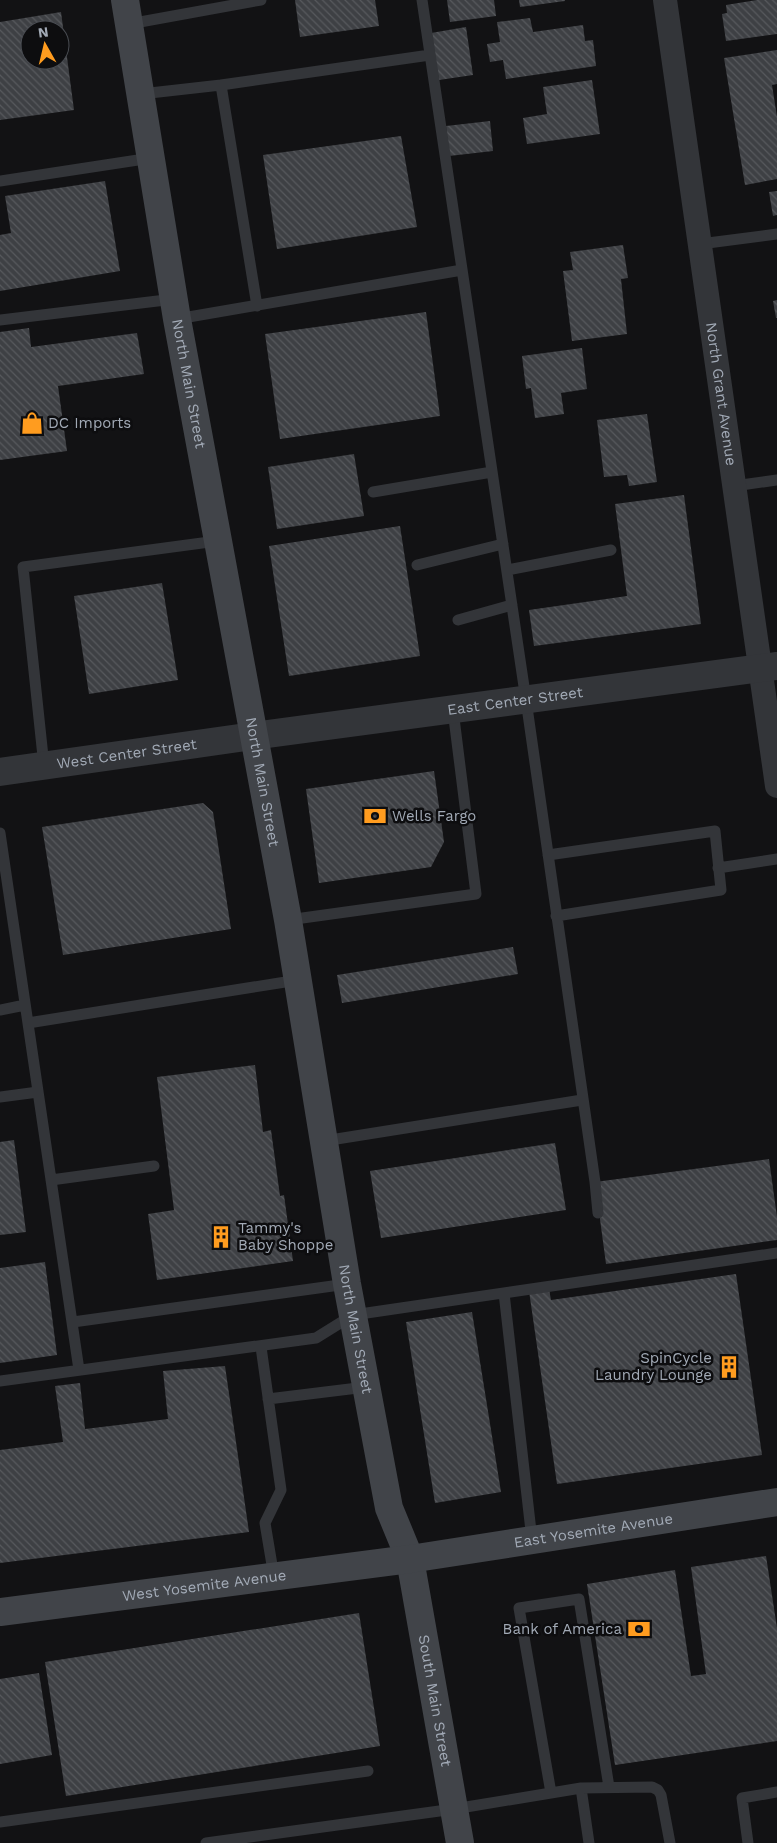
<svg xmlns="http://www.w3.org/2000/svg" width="777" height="1843" viewBox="0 0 777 1843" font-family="'Work Sans',sans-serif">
<defs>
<pattern id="building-back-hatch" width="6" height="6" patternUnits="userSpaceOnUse" patternTransform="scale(1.25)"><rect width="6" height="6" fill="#3e4044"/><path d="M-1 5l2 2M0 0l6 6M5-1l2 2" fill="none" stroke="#57595d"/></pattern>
</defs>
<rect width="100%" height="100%" fill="#121214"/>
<!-- building -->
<path fill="url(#building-back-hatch)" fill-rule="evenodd" d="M 295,0 L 375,0 L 379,26 L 300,37 Z
M 447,0 L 494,0 L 496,16 L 450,22 Z
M 519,0 L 565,0 L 565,1 L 520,7 Z
M 757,0 L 777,0 L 777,34 L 726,41 L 722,14 L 727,13 L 726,5 Z
M 61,12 L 74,110 L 0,120 L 0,22 ZM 30,30 L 60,30 L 60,60 L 30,60 Z
M 530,18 L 533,32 L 583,25 L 585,41 L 593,40 L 596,66 L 506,79 L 503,60 L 490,62 L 487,44 L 500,42 L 497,22 Z
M 466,27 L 473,75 L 439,80 L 431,33 Z
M 777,50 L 777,84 L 772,85 L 777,117 L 777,179 L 745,185 L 724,58 Z
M 592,80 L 600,134 L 527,144 L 523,118 L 547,114 L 543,87 Z
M 490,121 L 493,151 L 449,156 L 446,126 Z
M 401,136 L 417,227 L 277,249 L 263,155 Z
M 105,181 L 120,271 L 0,291 L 0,235 L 11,233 L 5,196 Z
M 777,191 L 777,215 L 773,216 L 769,192 Z
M 623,245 L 628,278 L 621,279 L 627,334 L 572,341 L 563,271 L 573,270 L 570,252 Z
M 777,300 L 777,318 L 776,318 L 773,301 Z
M 426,312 L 440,416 L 280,439 L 265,334 Z
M 29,328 L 31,347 L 137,333 L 144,374 L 58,386 L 67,451 L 0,460 L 0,332 Z
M 582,348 L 587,389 L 561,393 L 564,414 L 535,418 L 531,388 L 526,389 L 522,356 Z
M 647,414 L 657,482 L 629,486 L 627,475 L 604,477 L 597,420 Z
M 354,454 L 364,516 L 277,529 L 268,467 Z
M 684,495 L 701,624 L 534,646 L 529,610 L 627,596 L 615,504 Z
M 400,526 L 420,656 L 289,676 L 269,546 Z
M 162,583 L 178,680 L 89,694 L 74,596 Z
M 434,771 L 444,842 L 431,867 L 319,883 L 306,789 Z
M 203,803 L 213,812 L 231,929 L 63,955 L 42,827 Z
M 513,947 L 518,974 L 342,1003 L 337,975 Z
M 255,1065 L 263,1132 L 271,1130 L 280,1196 L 284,1195 L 293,1261 L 157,1280 L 148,1214 L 174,1210 L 157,1077 Z
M 14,1140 L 26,1232 L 0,1235 L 0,1142 Z
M 555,1143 L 566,1210 L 381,1238 L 370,1171 Z
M 769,1159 L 777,1217 L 777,1240 L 606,1264 L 595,1182 Z
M 45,1262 L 57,1355 L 0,1363 L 0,1268 Z
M 736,1274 L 762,1455 L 557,1484 L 529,1291 L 549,1289 L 551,1300 Z
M 472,1312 L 501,1492 L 435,1503 L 406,1322 Z
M 225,1366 L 249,1532 L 0,1563 L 0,1450 L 63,1442 L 55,1386 L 80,1383 L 85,1429 L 168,1419 L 163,1371 Z
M 766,1556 L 777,1628 L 777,1741 L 615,1765 L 587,1584 L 675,1570 L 691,1676 L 706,1674 L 691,1567 Z
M 359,1613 L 380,1746 L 66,1796 L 45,1662 Z
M 39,1673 L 52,1755 L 0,1764 L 0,1679 Z"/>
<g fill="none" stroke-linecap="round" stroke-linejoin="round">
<!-- service -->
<path stroke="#333539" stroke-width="11" d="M 422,0 L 526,700 L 595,1182 L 598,1213
M 129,24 L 261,0
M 221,85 L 257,306
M 141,94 L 221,85 L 430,55
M 0,181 L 151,158
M 700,244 L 777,234
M 177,319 L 462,270
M 0,320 L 174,299
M 734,486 L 777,480
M 373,492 L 492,472
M 417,565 L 503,544
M 507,570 L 611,550
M 458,620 L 512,605
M 44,766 L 23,567 L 217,541
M 0,833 L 79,1370
M 548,855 L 715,831 L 721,890 L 556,916
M 718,868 L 777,859
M 288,920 L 476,894 L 453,710
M 0,1010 L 25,1005
M 28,1023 L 298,980
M 0,1097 L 38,1092
M 324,1141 L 582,1100
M 51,1180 L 154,1166
M 504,1293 L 532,1540
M 73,1322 L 347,1284
M 261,1347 L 281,1490 L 265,1523 L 274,1577
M 0,1381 L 316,1338 L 353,1315 L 777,1253
M 268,1399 L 366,1387
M 581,1788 L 589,1843
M 551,1793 L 519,1608 L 579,1599 L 609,1787
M 0,1822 L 368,1771
M 206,1843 L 454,1809 L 581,1788 L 652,1787 L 658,1790 L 661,1795 L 670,1843
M 748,1843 L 742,1798 L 777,1792"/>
<!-- minor -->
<path stroke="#333539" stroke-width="24" id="s1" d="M 665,0 L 777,786"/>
<!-- tertiary -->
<path stroke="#333539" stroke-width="28" id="s2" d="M 0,772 L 253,736 L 777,666"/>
<!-- secondary -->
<g stroke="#414449" stroke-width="28">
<path id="s3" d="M 125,0 L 177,319 L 288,920 L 347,1284 L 389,1508 L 410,1559 L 460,1843"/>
<path id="s4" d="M 0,1612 L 410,1559 L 777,1502"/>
</g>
</g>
<!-- icons -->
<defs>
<symbol id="shop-bare" viewBox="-9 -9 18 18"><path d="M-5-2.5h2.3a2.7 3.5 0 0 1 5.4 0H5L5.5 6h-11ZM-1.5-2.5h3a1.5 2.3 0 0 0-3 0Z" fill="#ff9c1f" stroke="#0d0d0f" stroke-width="2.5" paint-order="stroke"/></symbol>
<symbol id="bank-bare" viewBox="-9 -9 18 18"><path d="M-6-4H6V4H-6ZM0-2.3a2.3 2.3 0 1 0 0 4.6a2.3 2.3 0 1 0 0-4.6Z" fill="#ff9c1f" stroke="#0d0d0f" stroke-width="2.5" paint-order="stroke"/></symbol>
<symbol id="building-bare" viewBox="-9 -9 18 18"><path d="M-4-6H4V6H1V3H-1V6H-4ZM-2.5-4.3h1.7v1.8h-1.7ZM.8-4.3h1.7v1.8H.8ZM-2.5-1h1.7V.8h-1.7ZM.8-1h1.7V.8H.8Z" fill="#ff9c1f" stroke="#0d0d0f" stroke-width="2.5" paint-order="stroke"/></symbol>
</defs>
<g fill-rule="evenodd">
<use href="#shop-bare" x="16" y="407" width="32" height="32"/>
<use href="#bank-bare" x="359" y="800" width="32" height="32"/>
<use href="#building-bare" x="205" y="1221" width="32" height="32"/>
<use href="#building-bare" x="713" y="1351" width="32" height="32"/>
<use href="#bank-bare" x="623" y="1613" width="32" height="32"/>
</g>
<g text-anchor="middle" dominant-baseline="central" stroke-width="5" stroke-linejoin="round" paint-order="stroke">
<!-- street labels -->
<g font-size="15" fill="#a2aab6" stroke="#0d0d0f">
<text stroke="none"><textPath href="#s3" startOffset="389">North Main Street</textPath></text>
<text stroke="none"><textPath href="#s1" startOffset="398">North Grant Avenue</textPath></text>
<text stroke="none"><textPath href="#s2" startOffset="520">East Center Street</textPath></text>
<text stroke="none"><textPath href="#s2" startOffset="128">West Center Street</textPath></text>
<text stroke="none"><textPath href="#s3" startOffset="794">North Main Street</textPath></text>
<text stroke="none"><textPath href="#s3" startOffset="1349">North Main Street</textPath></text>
<text stroke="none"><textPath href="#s4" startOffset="599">East Yosemite Avenue</textPath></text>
<text stroke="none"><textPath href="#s4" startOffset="206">West Yosemite Avenue</textPath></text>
<text stroke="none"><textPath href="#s3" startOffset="1730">South Main Street</textPath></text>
</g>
<!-- poi labels -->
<g font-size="15" fill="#a2aab6" stroke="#0d0d0f" text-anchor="start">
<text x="48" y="423">DC Imports</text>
<text x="392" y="816">Wells Fargo</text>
<text x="238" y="1228">Tammy's<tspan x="238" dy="17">Baby Shoppe</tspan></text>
<text x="712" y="1358" text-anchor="end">SpinCycle<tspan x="712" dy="17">Laundry Lounge</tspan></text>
<text x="622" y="1629" text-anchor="end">Bank of America</text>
</g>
</g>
<!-- north arrow -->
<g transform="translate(45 45) rotate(352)"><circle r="24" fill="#0d0d0f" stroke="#494c52"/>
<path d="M0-4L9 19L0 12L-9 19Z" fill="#ff9c1f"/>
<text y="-8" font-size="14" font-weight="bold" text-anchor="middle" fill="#a2aab6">N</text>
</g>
</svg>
